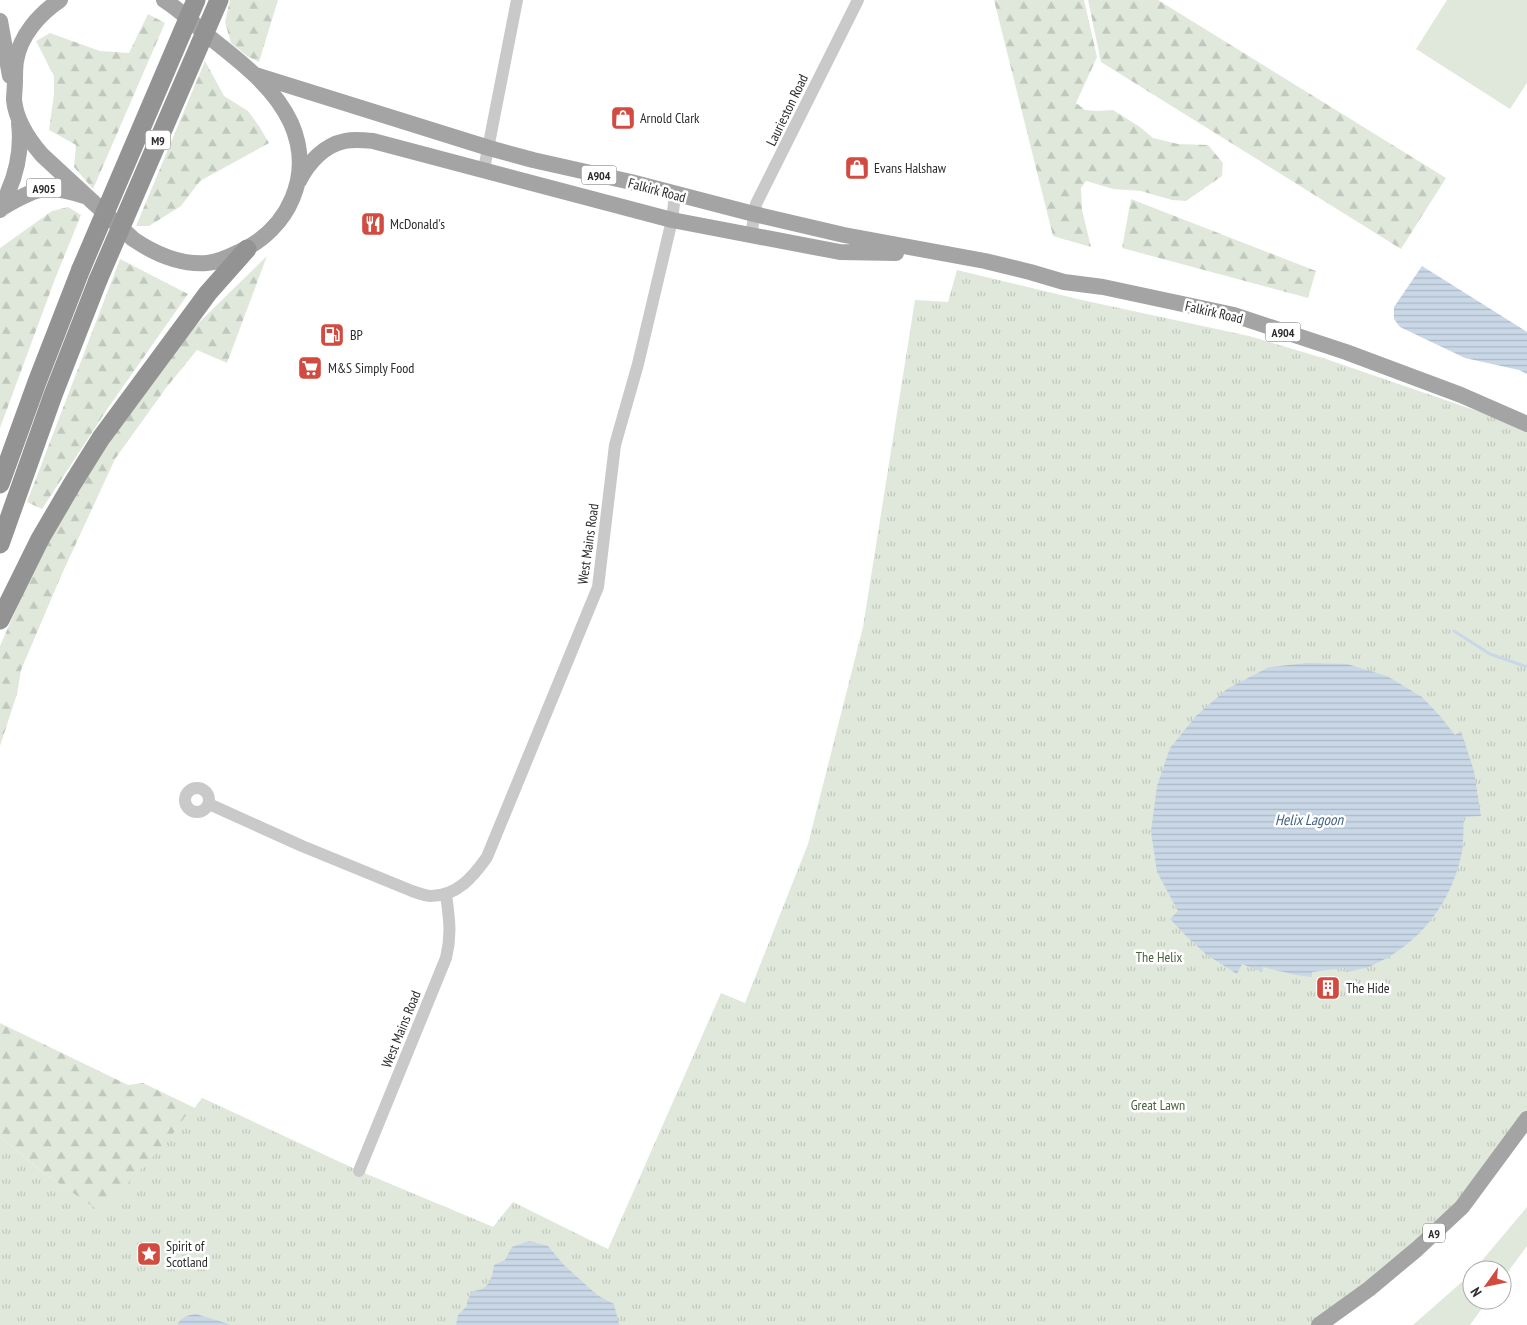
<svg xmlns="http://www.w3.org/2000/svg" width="1527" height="1325" viewBox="0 0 1527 1325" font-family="'PT Sans Narrow',sans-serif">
<defs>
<pattern id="forest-firs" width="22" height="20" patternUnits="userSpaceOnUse" patternTransform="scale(1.25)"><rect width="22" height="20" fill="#e0e8db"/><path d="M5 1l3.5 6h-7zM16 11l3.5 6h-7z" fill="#c0c7bc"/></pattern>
<pattern id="park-tufts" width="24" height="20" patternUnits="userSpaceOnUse" patternTransform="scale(1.25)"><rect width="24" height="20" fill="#e0e8db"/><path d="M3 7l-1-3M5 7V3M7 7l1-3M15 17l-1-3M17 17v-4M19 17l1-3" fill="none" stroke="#c0c7bc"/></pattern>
<pattern id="water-rules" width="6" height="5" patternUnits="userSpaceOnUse" patternTransform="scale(1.25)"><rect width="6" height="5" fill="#c9d7e6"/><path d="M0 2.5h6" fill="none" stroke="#adb9c5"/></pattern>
</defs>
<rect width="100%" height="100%" fill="#fff"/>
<!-- grass -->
<path fill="#e0e8db" d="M 1447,0 L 1527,0 L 1527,83 L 1510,109 L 1416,49 Z
M 1527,1207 L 1527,1246 L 1502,1280 L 1502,1270 L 1474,1270 Z
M 1472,1273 L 1472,1300 L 1488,1300 L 1470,1325 L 1413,1325 Z"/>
<!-- forest -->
<path fill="url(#forest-firs)" d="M 230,0 L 278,0 L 259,62 L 247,56 L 231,43 L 225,22 Z
M 994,0 L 1084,0 L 1097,57 L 1076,103 L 1085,110 L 1097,111 L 1113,110 L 1140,127 L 1153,138 L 1178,144 L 1208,145 L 1223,163 L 1222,176 L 1186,201 L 1172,200 L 1141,191 L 1113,189 L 1086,181 L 1081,188 L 1082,210 L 1091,247 L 1053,236 Z
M 1088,0 L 1158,0 L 1446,178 L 1401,249 L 1101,62 Z
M 148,14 L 165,23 L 93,189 L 74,167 L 76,145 L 49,130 L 54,94 L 54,76 L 36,41 L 50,33 L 100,51 L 129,53 Z
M 205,61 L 224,96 L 248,111 L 259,126 L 269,143 L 200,181 L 181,206 L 149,226 L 136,226 Z
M 1131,199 L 1316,271 L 1308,298 L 1122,248 Z
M 68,207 L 81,215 L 55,279 L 0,428 L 0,248 L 52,211 Z
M 267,256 L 227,363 L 197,350 L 166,388 L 115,459 L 61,576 L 21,670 L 17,694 L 0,746 L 0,646 L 39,557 L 91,464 L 183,338 Z
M 120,259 L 188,294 L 108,408 L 42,509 L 27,502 Z
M 0,1023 L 128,1085 L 143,1083 L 195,1108 L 202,1098 L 359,1171 L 493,1227 L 104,1215 L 45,1174 L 0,1137 Z"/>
<!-- park -->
<path fill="url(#park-tufts)" d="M 957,270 L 1082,300 L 1249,336 L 1323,358 L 1527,428 L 1527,1119 L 1462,1207 L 1319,1325 L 0,1325 L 0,1137 L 45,1174 L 104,1214 L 116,1196 L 169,1139 L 192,1107 L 195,1108 L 202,1098 L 359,1171 L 493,1227 L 513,1202 L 608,1249 L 721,993 L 745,1003 L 808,844 L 863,627 L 915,300 L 948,302 Z"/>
<!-- water -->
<path fill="url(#water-rules)" d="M 1422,266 L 1527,332 L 1527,374 L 1519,370 L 1465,358 L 1400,327 L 1394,319 L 1394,307 Z
M 1307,663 L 1347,664 L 1387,676 L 1422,697 L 1440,716 L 1455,735 L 1461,731 L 1474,771 L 1481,816 L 1464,817 C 1463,828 1464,840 1462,852 C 1452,902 1420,944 1373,965 C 1365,969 1355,970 1346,972 L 1345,968 L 1312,972 L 1312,977 L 1296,975 L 1263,967 L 1262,972 L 1242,964 L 1237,974 L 1207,955 L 1187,937 L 1170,919 L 1178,911 L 1157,872 L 1151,831 L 1157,786 L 1170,748 L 1196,716 L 1227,689 L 1269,667 Z
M 529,1241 L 548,1246 L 564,1265 L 597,1295 L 614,1304 L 619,1325 L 456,1325 L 458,1315 L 467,1306 L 467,1301 L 473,1291 C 489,1290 492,1279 494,1265 L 505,1260 L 512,1247 Z
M 196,1314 L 226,1323 L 230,1325 L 177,1325 C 181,1317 188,1315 196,1314 Z"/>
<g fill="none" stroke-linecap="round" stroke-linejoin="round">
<!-- stream -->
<path stroke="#c9d7e6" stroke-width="3" d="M 1454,631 L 1490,654 L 1527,667"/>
<!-- minor -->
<path stroke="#c9c9c9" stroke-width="12" d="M 484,169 L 517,0
M 751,236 L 756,204 L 858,0
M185 800a12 12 0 1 1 24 0a12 12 0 1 1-24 0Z
M 209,804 L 302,846 L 412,891 C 418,893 425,896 431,896 C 457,896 473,877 487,857 L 598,587 L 615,445 L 638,364 L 672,220 L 675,195
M 359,1171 L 446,958 C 452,934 449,918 446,894"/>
<!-- major -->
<path stroke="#a4a4a4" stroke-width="16" d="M 60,0 C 39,14 20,36 16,61 C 15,67 15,74 15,81 C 15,87 14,94 14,100 C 16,120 29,140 42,155 L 133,239 C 155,254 179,265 207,263 C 218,262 229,257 239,252 C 289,229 314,175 291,123 C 274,86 239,61 208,36 C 194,24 180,10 164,0
M 0,21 L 10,76
M 255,75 L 489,148 L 533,160 L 631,182 L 754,214 L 844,235 L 985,261 L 1030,272 L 1064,282 L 1103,287 L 1234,315 L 1346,352 L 1461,395 L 1527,424
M 299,181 C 308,163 324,145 345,141 C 354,139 363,140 373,141 L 672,220 L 840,252 L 896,253
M 2,208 C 35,188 47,183 84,196
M 0,210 C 4,205 6,198 8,192 C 18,169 22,148 19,123
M 1319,1325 L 1369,1289 L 1417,1249 L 1462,1207 L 1527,1119"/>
<!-- highway -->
<path stroke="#939393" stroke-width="19" d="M 0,484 L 37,382 L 81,269
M 0,544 L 53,395 L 98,280
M 0,620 L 40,539 L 71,486 L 101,438 L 208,293 L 247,249"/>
<!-- highway-bridge -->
<path stroke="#939393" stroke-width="19" d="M 81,269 L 196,0
M 98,280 L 219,0"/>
</g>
<!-- icons -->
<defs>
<symbol id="shop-square" viewBox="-11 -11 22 22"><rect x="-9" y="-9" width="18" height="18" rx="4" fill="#d14b40" stroke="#fff"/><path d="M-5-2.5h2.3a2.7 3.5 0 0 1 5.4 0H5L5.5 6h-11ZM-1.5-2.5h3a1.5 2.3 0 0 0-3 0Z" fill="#fff"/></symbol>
<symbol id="restaurant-square" viewBox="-11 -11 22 22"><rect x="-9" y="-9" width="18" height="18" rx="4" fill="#d14b40" stroke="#fff"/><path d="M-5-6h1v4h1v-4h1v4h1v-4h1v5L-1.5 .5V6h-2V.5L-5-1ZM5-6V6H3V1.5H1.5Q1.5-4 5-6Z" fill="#fff"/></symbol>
<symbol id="fuel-square" viewBox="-11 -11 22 22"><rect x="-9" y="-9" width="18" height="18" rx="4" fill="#d14b40" stroke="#fff"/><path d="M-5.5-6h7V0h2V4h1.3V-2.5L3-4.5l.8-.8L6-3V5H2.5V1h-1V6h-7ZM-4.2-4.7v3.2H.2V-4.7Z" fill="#fff"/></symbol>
<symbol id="supermarket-square" viewBox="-11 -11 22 22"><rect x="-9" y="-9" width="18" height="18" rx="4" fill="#d14b40" stroke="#fff"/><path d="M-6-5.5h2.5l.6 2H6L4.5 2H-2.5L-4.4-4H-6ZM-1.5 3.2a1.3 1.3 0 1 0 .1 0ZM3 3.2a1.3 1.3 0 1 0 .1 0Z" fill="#fff"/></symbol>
<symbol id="building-square" viewBox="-11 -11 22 22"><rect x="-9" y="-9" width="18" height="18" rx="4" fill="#d14b40" stroke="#fff"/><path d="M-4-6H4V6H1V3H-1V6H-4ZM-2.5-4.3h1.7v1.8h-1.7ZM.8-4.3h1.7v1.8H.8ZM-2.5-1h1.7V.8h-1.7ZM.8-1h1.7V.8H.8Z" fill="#fff"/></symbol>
<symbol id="sight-square" viewBox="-11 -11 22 22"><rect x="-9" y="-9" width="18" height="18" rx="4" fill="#d14b40" stroke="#fff"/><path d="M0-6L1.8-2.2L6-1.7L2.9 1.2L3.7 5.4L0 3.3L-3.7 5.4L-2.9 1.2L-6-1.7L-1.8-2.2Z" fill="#fff"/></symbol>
</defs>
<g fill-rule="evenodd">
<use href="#shop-square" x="609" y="104" width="28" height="28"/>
<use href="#shop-square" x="843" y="154" width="28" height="28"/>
<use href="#restaurant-square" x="359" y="210" width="28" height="28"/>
<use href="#fuel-square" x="318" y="321" width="28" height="28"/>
<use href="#supermarket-square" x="296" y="354" width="28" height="28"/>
<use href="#building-square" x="1314" y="974" width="28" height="28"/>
<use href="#sight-square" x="135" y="1240" width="28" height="28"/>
</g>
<g text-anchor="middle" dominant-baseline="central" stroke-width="5" stroke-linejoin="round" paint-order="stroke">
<!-- shield labels -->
<g fill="#fff" stroke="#6b6b6b" stroke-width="1">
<rect x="145.5" y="130.5" width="25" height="19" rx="4"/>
<rect x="581.5" y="165.5" width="35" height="19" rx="4"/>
<rect x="26.5" y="178.5" width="35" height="19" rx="4"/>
<rect x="1265.5" y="322.5" width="35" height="19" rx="4"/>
<rect x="1423" y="1223.5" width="22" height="19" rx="4"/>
</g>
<g font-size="12" font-weight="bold" fill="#2c2c2c">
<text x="158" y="140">M9</text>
<text x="599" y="175">A904</text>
<text x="44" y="188">A905</text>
<text x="1283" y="332">A904</text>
<text x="1434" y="1233">A9</text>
</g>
<!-- street labels -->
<g font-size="14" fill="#2c2c2c" stroke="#fff">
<text transform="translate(787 110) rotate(-64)">Laurieston Road</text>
<text transform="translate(657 190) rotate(15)">Falkirk Road</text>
<text transform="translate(1214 312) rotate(13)">Falkirk Road</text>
<text transform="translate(588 544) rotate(-82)">West Mains Road</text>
<text transform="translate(401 1029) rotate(-68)">West Mains Road</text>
</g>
<!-- poi labels -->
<g font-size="14" fill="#2c2c2c" stroke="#fff" text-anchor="start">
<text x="640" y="118">Arnold Clark</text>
<text x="874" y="168">Evans Halshaw</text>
<text x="390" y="224">McDonald's</text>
<text x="350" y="335">BP</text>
<text x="328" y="368">M&amp;S Simply Food</text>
<text x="1346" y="988">The Hide</text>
<text x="166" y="1246">Spirit of<tspan x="166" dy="16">Scotland</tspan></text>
</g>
<!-- park labels -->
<g font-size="14" fill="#4a623f" stroke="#fff">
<text x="1159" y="957">The Helix</text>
<text x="1158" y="1105">Great Lawn</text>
</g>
<!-- water labels -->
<g font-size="15" font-style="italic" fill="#446285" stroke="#fff">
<text x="1309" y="819">Helix Lagoon</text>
</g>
</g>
<!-- north arrow -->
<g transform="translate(1487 1285) rotate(237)"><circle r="24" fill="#ffffff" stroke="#ababab"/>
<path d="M0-4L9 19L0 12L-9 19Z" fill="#d14b40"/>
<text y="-8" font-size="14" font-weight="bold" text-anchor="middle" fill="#2c2c2c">N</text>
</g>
</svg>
